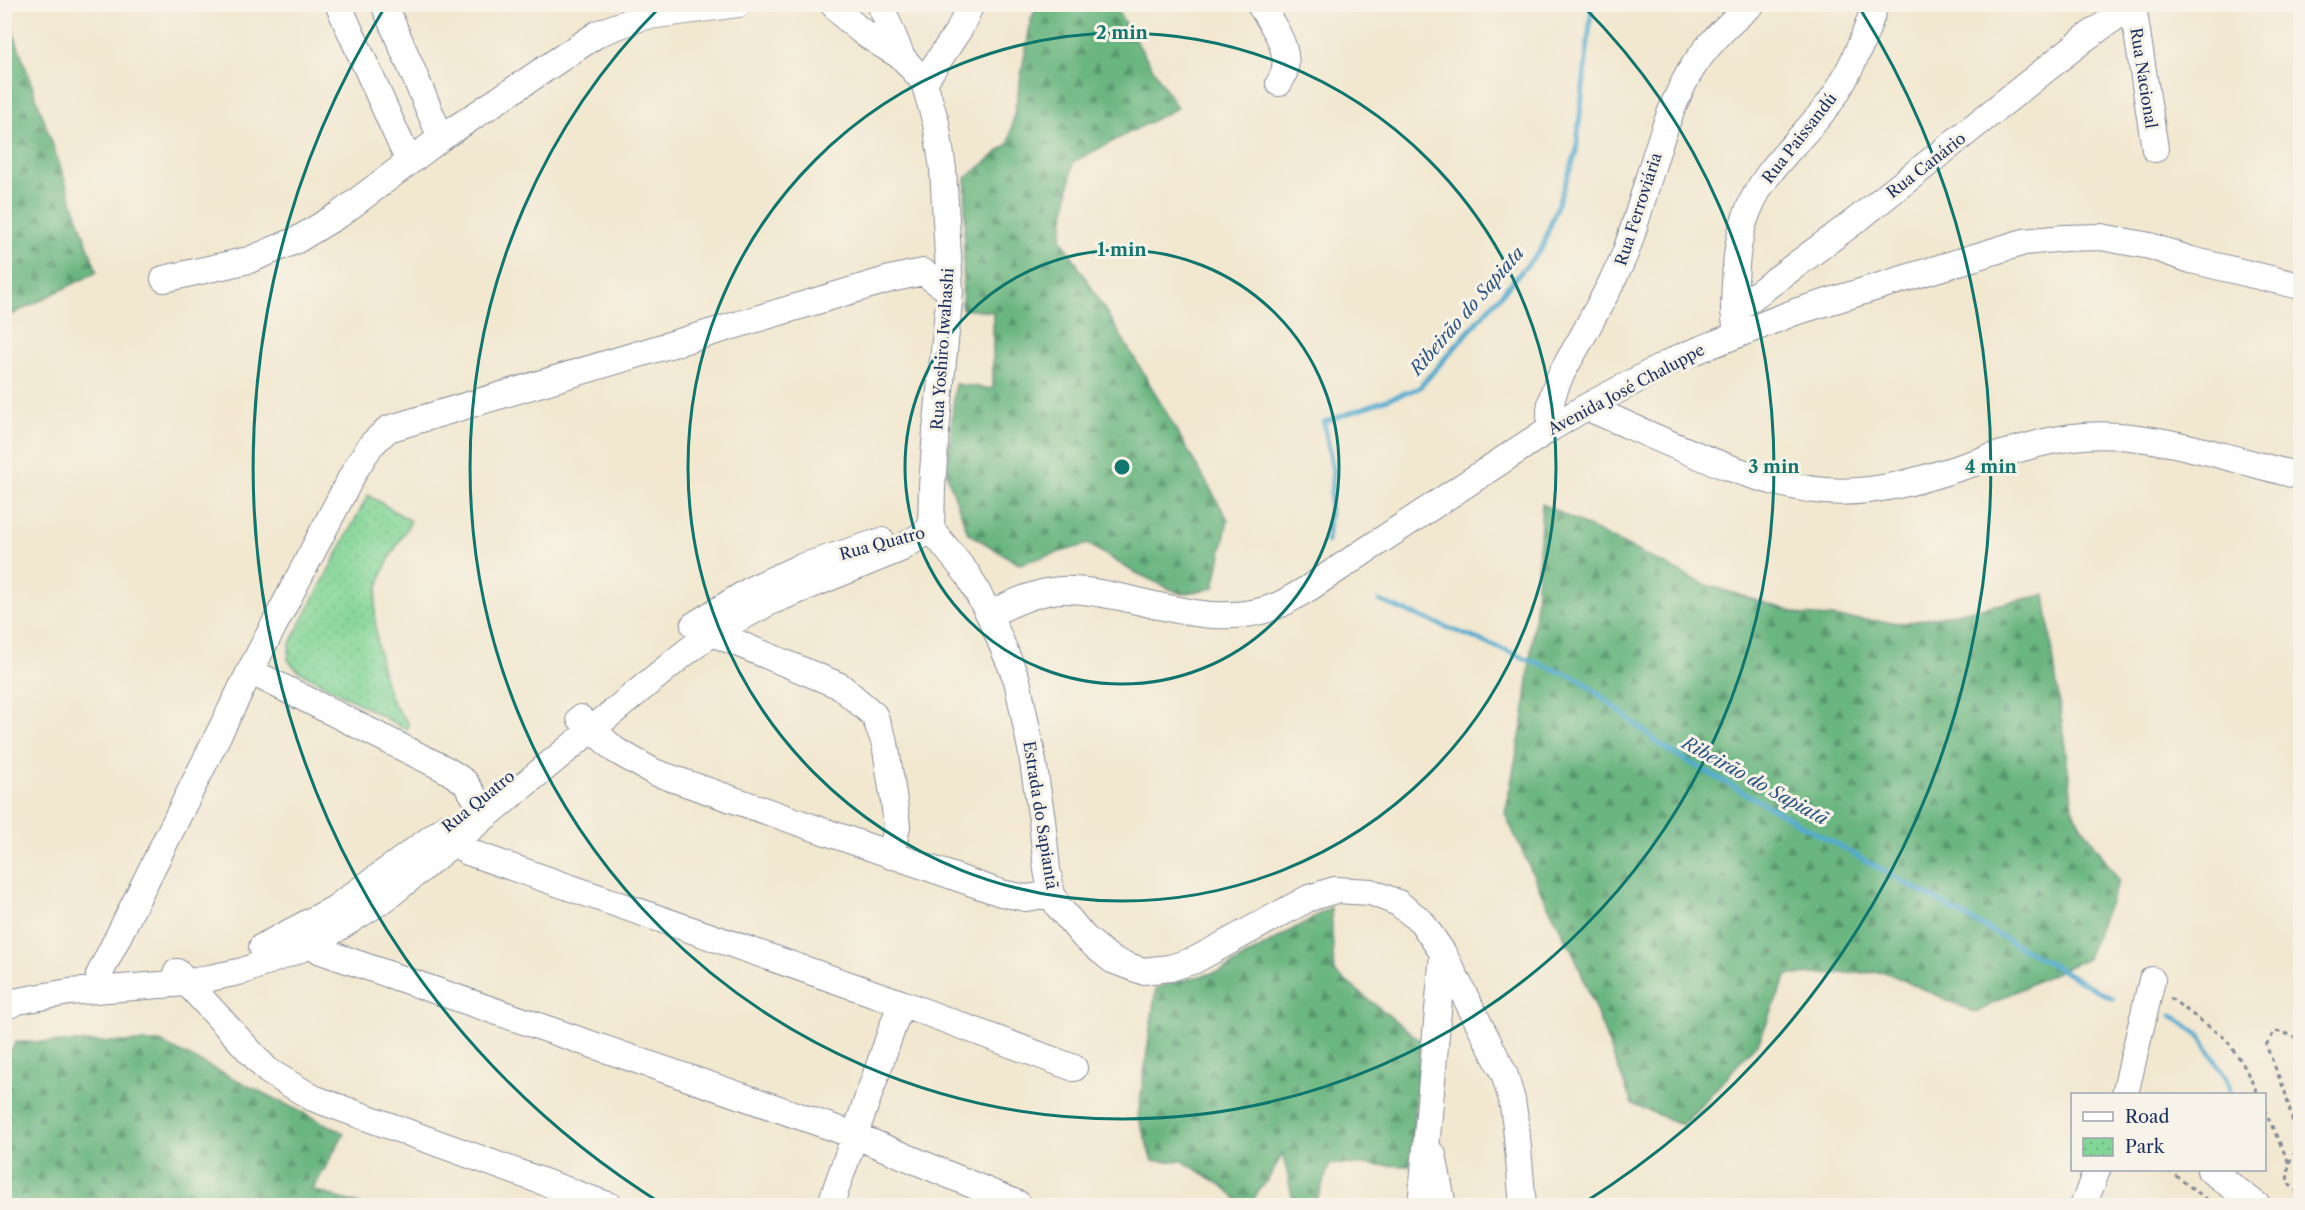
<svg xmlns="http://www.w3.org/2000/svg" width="2305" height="1210" viewBox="0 0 2305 1210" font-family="'Libre Caslon Text',serif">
<defs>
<pattern id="forest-firs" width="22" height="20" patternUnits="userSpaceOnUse" patternTransform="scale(1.5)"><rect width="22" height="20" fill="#6ab680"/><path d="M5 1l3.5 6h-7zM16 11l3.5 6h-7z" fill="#56946c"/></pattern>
<pattern id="park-dots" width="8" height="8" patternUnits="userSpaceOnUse" patternTransform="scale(1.5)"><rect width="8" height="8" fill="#83d597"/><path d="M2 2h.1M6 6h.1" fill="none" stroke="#71b785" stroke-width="1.8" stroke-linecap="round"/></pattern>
</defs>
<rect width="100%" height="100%" fill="#f7f3e8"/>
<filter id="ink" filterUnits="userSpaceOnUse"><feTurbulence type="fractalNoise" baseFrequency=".0167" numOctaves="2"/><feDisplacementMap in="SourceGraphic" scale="12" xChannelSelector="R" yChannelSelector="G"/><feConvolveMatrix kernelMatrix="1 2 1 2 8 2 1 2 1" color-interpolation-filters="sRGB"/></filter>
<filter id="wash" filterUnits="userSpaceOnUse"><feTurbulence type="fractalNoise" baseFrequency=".008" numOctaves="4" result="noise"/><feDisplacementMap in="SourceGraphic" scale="24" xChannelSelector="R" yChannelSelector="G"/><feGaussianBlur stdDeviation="1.35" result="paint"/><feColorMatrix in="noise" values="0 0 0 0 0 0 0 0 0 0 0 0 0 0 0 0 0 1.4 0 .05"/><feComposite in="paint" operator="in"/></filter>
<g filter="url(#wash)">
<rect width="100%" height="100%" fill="#f2e7cf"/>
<!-- forest -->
<path fill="url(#forest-firs)" stroke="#42726f" stroke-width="1.5" d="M 1037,5 L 1114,5 L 1177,108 L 1073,162 L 1061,238 L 1141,369 L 1228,520 L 1214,588 L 1181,594 L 1132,571 L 1088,544 L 1019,564 L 968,533 L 947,475 L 955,384 L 993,389 L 993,312 L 962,309 L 966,178 L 1009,143 L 1031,20 Z
M 5,8 L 97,272 L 5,318 L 4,318 Z
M 1542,504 L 1704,584 L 1803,615 L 1906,623 L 2045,595 L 2074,814 L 2119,880 L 2087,958 L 2008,995 L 1976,1013 L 1885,972 L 1787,975 L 1759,1041 L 1683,1125 L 1632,1104 L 1575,957 L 1542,894 L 1505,814 L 1524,716 L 1536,604 Z
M 1331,907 L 1334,972 L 1421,1041 L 1410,1166 L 1330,1164 L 1315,1205 L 1307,1205 L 1292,1196 L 1283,1153 L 1272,1173 L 1249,1205 L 1243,1205 L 1223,1186 L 1183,1161 L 1153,1161 L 1138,1117 L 1156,987 L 1221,971 Z
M 16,1042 L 160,1042 L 344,1133 L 313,1190 L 362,1205 L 5,1205 L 5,1059 Z"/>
<!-- park -->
<path fill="url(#park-dots)" stroke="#4f827a" stroke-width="1.5" d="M 368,495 L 411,521 C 399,543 382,566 377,592 C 371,621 381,677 394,705 C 398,711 404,717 408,723 L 407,730 L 297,670 L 288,660 L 290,644 Z"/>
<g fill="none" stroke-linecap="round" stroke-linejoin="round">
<!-- stream -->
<path stroke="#52abcf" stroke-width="5" d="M 1327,542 L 1333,471 L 1324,422 L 1419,388 L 1542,248 L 1576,153 L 1592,4
M 1380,601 L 1581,680 L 1666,749 L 2113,999
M 2172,1015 L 2200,1036 L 2229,1083 L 2230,1094"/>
</g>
</g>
<g filter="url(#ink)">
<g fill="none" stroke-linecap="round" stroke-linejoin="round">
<defs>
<path id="minor" d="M 338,4 L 409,162
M 384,4 L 441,138
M 833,4 C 856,31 873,39 902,57
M 880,4 L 902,57 L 924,82
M 1259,4 C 1274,26 1297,57 1279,83
M 2133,6 L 2155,149
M 164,279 L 249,260 L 297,240 L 340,214 L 441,138 L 599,33 L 642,17 L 738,4
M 1734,311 C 1735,277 1735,242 1748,211 C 1765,167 1804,138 1831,101 C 1848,77 1867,33 1875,4
M 1737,333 L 1734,311 L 1859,218 L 2084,39 L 2134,4
M 1586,407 C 1658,437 1749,485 1826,491 C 1909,498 1991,448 2073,437 C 2143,427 2231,460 2300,476
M 1551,428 C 1544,393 1569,362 1585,332 C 1599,305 1615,279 1626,251 C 1647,192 1658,130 1688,75 C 1703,49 1729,23 1752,4
M 931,529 L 968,575 L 989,614 L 1017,680 L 1031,749 L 1042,820 L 1047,870 L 1052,894 L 1058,906 L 1084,937 L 1112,960 L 1142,971 L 1170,968 L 1195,960 L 1309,898 L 1335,890 L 1371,892 L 1398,903 L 1421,921 L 1443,953 L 1504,1073 L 1512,1100 L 1516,1126 L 1523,1206
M 931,529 L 932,487 L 936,431 L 950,291 L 943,169 L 936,123 L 924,82 L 960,28 L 971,4
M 989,614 C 1012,604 1036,591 1062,590 C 1083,589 1104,594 1125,598 C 1176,610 1230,627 1281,604 C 1291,599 1300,593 1309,588 L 1551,428 L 1586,407 L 1678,358 L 1795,312 L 2024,242 L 2064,238 L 2101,237 L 2150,246 L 2191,260 L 2300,286
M 694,625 L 754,588 L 798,568 L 882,541
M 703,629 L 840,686 L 874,715 L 885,743 L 894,801 L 897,826 L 891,856
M 250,671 L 447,770 L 465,782 L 478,802
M 580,718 L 615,750 L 654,772 L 1001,893 L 1026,898 L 1052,894
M 441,832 L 468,852 L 901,1003 L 1074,1068
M 300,938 L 321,951 L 854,1135 L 1018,1204
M 262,947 L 334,909 L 448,826
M 177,972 L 268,1071 L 313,1098 L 610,1206
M 99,975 L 250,671 L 355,470 L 371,445 L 388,429 L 890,279 L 923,272 L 950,291
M 4,1007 L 18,1001 L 69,992 L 186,983 L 243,971 L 311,945 L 386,898 L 685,653 L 712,633 L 770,602 L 900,549 L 931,529
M 2125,1094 L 2152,980
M 1433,1155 L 1443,1206
M 2210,1170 L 2258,1206
M 830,1206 L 901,1003
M 1421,1206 L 1443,953
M 2083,1206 L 2097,1170"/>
</defs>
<!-- minor casing -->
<use href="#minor" stroke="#868b96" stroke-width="28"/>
<!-- path -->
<path stroke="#868b96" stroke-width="3" stroke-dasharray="4.5 4.5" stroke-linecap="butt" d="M 2170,998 L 2226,1039 L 2243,1064 L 2258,1094
M 2264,1109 L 2289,1163 L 2287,1182 L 2300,1195
M 2289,1163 L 2299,1146 L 2285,1092 L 2266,1045 L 2275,1031 L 2291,1035 L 2300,1040
M 2168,1170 L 2216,1206"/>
<!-- minor -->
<use href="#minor" stroke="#fff" stroke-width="26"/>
</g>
</g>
<!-- distance rings -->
<g fill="none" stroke="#0f766e" stroke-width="3">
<circle cx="1122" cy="467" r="217"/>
<circle cx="1122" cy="467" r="434"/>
<path d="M1583 6A652 652 0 1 1 661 6"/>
<path d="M662 1204A869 869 0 0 1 385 7M1859 7A869 869 0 0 1 1582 1204"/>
</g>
<g text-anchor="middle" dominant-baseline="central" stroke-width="6" stroke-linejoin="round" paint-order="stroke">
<!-- street labels -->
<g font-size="16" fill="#1b2f5e" stroke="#f7f3e8">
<text transform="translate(2144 78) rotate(81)">Rua Nacional</text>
<text transform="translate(1799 138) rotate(-52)">Rua Paissandú</text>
<text transform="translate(1926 165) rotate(-38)">Rua Canário</text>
<text transform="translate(1638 209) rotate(-72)">Rua Ferroviária</text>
<text transform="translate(942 349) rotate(-86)">Rua Yoshiro Iwahashi</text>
<text transform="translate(1626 389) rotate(-28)">Avenida José Chaluppe</text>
<text transform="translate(882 543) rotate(-15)">Rua Quatro</text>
<text transform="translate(478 801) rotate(-39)">Rua Quatro</text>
<text transform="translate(1041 815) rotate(81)">Estrada do Sapiantã</text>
</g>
<!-- water labels -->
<g font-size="18" font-style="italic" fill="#2c5480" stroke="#f7f3e8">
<text transform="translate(1467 311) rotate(-49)">Ribeirão do Sapiata</text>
<text transform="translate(1755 781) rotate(29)">Ribeirão do Sapiatã</text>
</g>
</g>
<circle cx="1122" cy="467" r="9" fill="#0f766e" stroke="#f7f3e8" stroke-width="3"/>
<g font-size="18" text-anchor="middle" font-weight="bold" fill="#0f766e" stroke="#f7f3e8" stroke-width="6" stroke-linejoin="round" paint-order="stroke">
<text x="1122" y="39">2 min</text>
<text x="1122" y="256">1 min</text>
<text x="1774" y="473">3 min</text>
<text x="1991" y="473">4 min</text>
</g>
<!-- margin -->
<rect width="2305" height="1210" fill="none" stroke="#f7f3e8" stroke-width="24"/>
<!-- legend -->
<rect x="2071" y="1093" width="195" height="78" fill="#f7f3e8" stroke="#9fa5b1" stroke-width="1.5"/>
<rect x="2083" y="1112" width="30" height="9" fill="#ffffff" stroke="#9fa5b1" stroke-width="1.5"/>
<text x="2125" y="1123" font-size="18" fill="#1b2f5e">Road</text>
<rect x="2083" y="1138" width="30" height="18" fill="url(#park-dots)" stroke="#9fa5b1" stroke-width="1.5"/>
<text x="2125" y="1153" font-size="18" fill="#1b2f5e">Park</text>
</svg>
